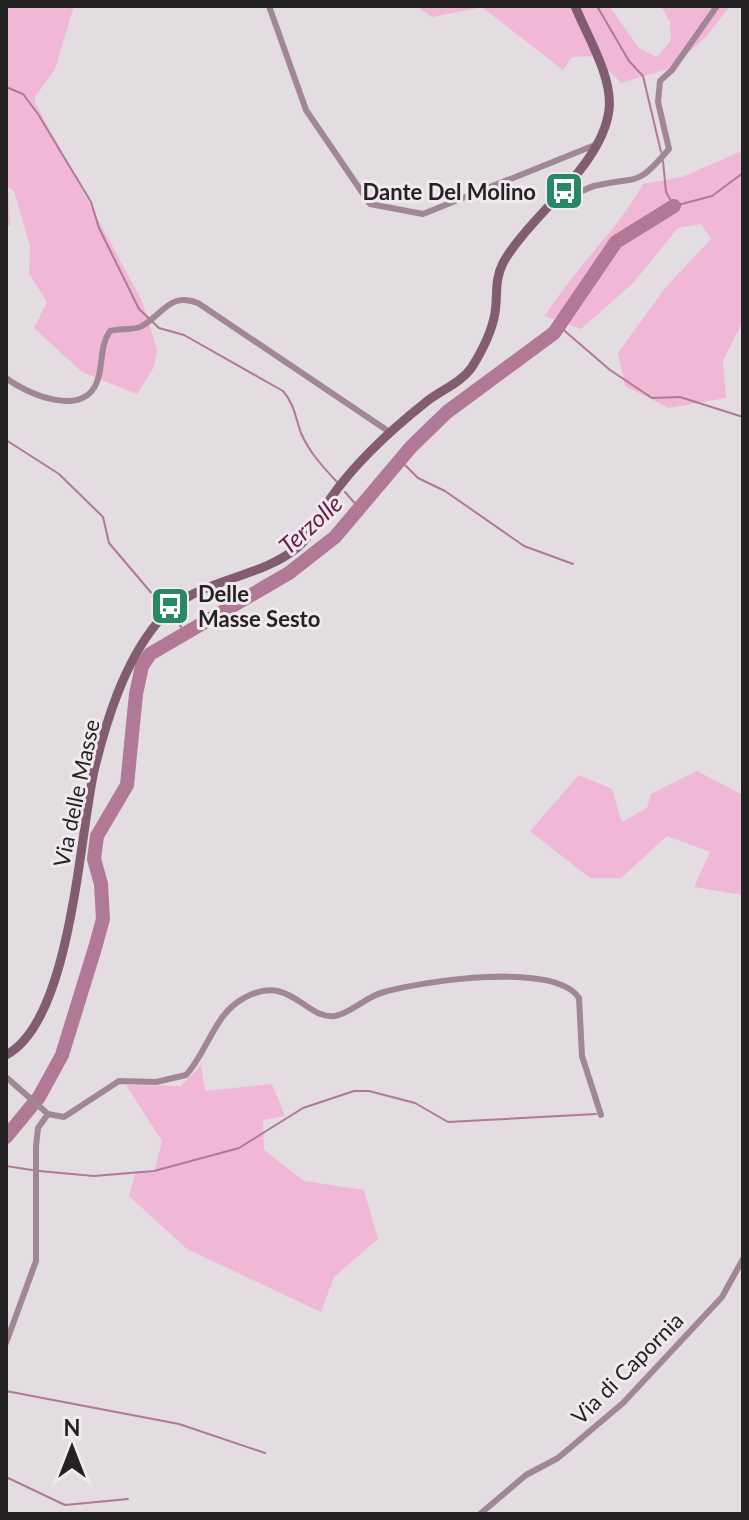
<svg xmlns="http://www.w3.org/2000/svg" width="749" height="1520" viewBox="0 0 749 1520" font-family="Lato,sans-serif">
<rect width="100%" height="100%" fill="#e3dce0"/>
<!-- green -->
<path fill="#f1b7d7" d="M 6,6 L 74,6 L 55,69 L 35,97 L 35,103 L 142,301 L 157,350 L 154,367 L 137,394 L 82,372 L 34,328 L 47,302 L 29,274 L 30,246 L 14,191 L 8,187 L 10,226 L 6,228 Z
M 417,6 L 609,6 L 639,48 L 657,57 L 671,40 L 670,22 L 661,6 L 730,6 L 705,38 L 671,68 L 621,83 L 595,56 L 572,57 L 563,70 L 482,7 L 432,17 Z
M 743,146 L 743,321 L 723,361 L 726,398 L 669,408 L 625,386 L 618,353 L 665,288 L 711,239 L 701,224 L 678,228 L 632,284 L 581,329 L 545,316 C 574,269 616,232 643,184 L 682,177 L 742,151 Z
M 697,771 L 743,795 L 743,895 L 694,887 L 710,852 L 667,836 L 621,878 L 590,878 L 530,831 L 579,775 L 612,789 L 622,822 L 647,808 L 651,794 Z
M 201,1065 L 205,1091 L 272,1084 L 285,1116 L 263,1120 L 264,1150 L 304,1181 L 364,1190 L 378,1239 L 334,1277 L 321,1312 L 187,1249 L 129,1196 L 136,1171 L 154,1173 L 162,1141 L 126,1085 L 181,1086 Z"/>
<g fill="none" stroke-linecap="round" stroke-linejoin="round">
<!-- stream -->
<path stroke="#b17898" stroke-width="2" d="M 597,6 L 629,61 L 643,76 L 661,152
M 6,87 L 23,94 L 38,114 L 91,202 L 99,228 L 139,309 L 159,328 L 184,335 L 283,391 C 295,405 295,417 301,433 C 309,452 323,467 337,482
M 663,161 L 666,192 L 674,206 L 712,196 L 743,173
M 559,326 L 610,370 L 652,398 L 680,397 L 743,417
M 6,440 L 59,474 L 103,517 L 109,543 L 165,609
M 400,460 L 418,478 L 445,491 L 524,546 L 573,564
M 345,492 L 359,508
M 170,614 L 177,619 L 185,635
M 6,1166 L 32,1170
M 39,1171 L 94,1176 L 154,1171 L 239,1148 L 303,1108 L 354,1091 L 369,1091 L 415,1103 L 448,1122 L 596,1114
M 6,1391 L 179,1424 L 265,1453
M 6,1477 L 65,1505 L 128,1499"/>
<!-- river -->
<path stroke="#b17898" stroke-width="14" d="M 6,1137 L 39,1097 L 62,1055 L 95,948 L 103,919 L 101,884 L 94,859 L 97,836 L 127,785 L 136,694 L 142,666 L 150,654 L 289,573 L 335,537 L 411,447 L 447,412 L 554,333 L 616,242 L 674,206"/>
<!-- street -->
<path stroke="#a18695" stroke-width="6" d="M 269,6 L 306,110 L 370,204 L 423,214 L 595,145
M 559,197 C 570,200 583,189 594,186 C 639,175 635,189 669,149 L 658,102 L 660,81 L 672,70 L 717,6
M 6,378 C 27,394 86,420 98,379 C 103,363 100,345 110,331 C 121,328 133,331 142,326 C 164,313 170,292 198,303 L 391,433
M 6,1077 L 48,1114 L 64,1117 L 119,1081 L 156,1082 L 186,1075 C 208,1051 214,1014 244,998 C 290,972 305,1020 335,1016 C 351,1013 367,996 384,992 C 423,981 555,961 579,998 L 582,1056 L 601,1115
M 6,1343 L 36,1261 L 36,1146 L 38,1128 L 48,1114
M 480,1514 L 526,1475 L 558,1458 L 623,1403 L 722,1297 L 743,1259"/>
<!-- secondary -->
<path stroke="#825c71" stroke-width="9" d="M 6,1055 C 71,1021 79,839 94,771 C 106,721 124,663 157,623 C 193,577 256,582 298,547 C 313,534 319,515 330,499 C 355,463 392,429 426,402 C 441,390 461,383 472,367 C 482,351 492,331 495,313 C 498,294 494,281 503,263 C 529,216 602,167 609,110 C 613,77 587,36 575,6"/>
</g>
<!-- icons -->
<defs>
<symbol id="bus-square" viewBox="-11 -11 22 22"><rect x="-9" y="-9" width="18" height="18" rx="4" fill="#278963" stroke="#f1e9ed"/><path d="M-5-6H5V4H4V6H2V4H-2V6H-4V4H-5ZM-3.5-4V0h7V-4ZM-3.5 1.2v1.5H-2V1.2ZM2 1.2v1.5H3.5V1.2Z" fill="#fff"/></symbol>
</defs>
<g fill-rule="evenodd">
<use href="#bus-square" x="542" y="169" width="44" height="44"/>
<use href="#bus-square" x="148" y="584" width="44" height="44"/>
</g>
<g text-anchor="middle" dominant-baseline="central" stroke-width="6" stroke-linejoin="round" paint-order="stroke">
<!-- poi labels -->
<g font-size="22" font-weight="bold" fill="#242223" stroke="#f1e9ed" text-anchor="end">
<text x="536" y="191">Dante Del Molino</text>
<text x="198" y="593" text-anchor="start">Delle<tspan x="198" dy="25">Masse Sesto</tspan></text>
</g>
<!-- street labels -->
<g font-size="22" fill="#242223" stroke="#f1e9ed">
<text transform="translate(76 793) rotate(-78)">Via delle Masse</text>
<text transform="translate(627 1368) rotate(-45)">Via di Capornia</text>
</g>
<!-- water labels -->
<g font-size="24" font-style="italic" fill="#641e4b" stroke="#f1e9ed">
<text transform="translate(310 524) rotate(-42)">Terzolle</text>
</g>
</g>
<!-- border -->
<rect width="749" height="1520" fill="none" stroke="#242223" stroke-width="16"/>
<!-- north arrow -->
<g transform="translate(72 1448)" stroke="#f1e9ed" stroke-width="6" paint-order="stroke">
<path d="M0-6L14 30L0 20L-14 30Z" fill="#242223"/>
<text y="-12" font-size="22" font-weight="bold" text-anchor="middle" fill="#242223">N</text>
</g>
</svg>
